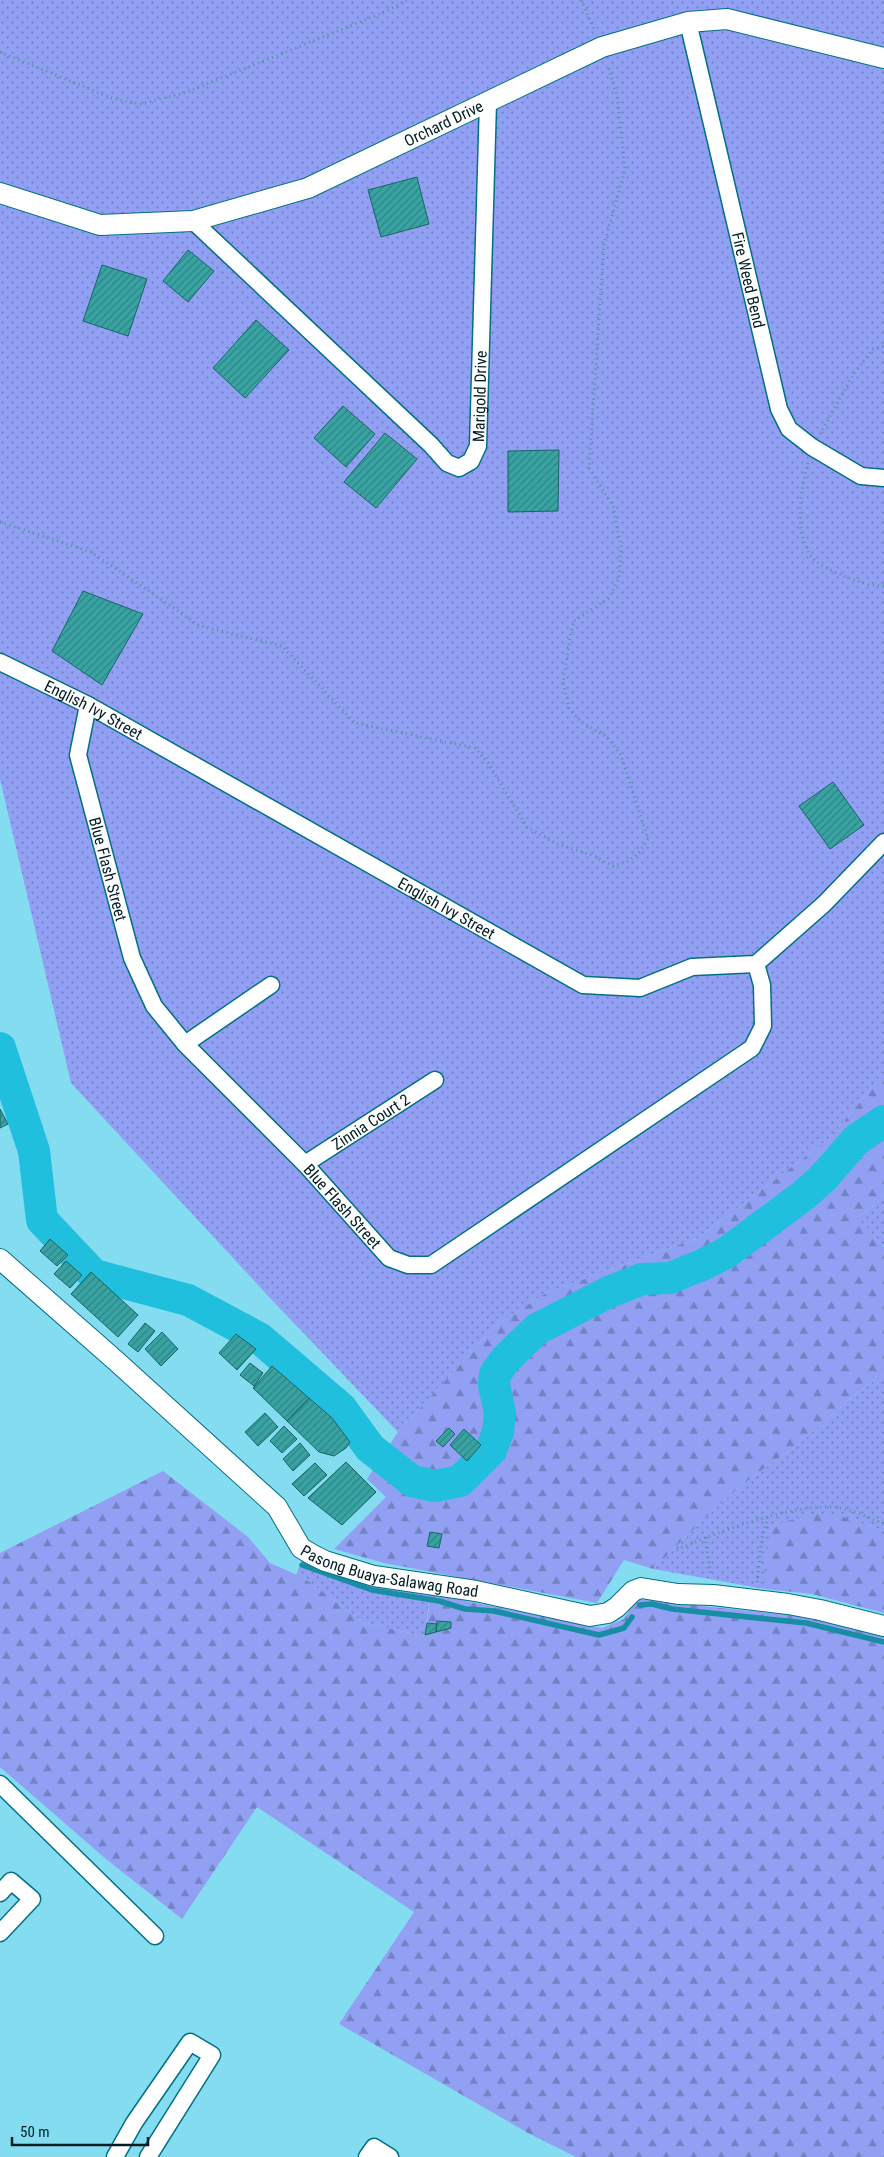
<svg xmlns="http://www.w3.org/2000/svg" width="884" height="2157" viewBox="0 0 884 2157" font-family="'Roboto Condensed',sans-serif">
<defs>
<pattern id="grass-dots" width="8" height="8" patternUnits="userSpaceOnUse" patternTransform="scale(1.25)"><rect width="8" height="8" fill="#91a0f3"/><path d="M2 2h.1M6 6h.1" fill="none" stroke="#7482c4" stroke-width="1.8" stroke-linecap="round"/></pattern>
<pattern id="forest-firs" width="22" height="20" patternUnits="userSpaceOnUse" patternTransform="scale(1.25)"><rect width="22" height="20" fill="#91a0f3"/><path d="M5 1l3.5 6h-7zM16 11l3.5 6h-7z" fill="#7482c4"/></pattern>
<pattern id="building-hatch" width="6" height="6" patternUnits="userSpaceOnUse" patternTransform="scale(1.25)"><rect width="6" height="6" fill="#39a3a3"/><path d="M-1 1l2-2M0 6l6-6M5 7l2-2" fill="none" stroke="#2e8484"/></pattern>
</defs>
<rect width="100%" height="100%" fill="#84dcf1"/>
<!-- grass -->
<path fill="url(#grass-dots)" d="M 0,0 L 884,0 L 884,1073 L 830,1138 L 698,1238 L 546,1293 L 496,1325 L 398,1432 L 270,1298 L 71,1083 L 0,779 Z
M 884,1195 L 884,1246 L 883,1247 L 874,1236 L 854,1220 L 870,1209 Z
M 884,1373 L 884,1531 L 867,1525 L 765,1560 L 765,1589 L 653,1569 L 724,1500 L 755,1475 L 800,1443 L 852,1397 Z
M 302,1560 L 430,1594 L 425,1635 L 422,1636 L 363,1622 L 304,1578 L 296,1575 Z"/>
<!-- forest -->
<path fill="url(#forest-firs)" d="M 884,1073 L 884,1195 L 870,1209 L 855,1219 L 865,1225 L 883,1247 L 884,1246 L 884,1373 L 852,1397 L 800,1443 L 755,1475 L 724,1500 L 653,1569 L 624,1560 L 597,1603 L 384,1563 L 334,1549 L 386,1497 L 367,1479 L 398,1432 L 496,1325 L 546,1293 L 698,1238 L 830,1138 Z
M 163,1471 L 248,1537 L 270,1563 L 304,1578 L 363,1622 L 422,1636 L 426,1635 L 430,1594 L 602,1628 L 624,1619 L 636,1599 L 808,1617 L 884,1636 L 884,2157 L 576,2157 L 528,2133 L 339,2024 L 414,1912 L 257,1807 L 182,1919 L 106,1859 L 0,1767 L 0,1553 Z
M 817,1513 L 838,1515 L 884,1531 L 884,1613 L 812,1594 L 765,1589 L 765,1560 L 773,1525 Z"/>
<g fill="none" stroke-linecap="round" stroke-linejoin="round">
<!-- stream -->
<path stroke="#178ea5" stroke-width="5.5" d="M 302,1565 L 372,1590 L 439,1601 L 465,1609 L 494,1611 L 599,1635 L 624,1628 L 632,1617
M 640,1605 L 652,1604 L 672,1609 L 806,1623 L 884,1642"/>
<!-- river -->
<path stroke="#20bfdd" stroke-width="32" d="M 0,1048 L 34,1151 L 42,1220 L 94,1275 L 188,1300 L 259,1338 L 341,1408 L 370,1448 L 412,1481 L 435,1486 L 460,1481 L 491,1450 L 498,1432 L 500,1413 L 494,1385 L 495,1374 L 506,1359 L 537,1329 L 609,1292 L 642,1279 L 670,1278 L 702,1265 L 726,1253 L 804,1195 L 823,1178 L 856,1140 L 884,1121"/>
</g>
<!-- building -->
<path fill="url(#building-hatch)" stroke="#176565" d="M 417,177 L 429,224 L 381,237 L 368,190 Z
M 188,250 L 214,271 L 188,302 L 163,281 Z
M 102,265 L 147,279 L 128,336 L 83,321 Z
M 256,320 L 289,350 L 245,398 L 213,368 Z
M 343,406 L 375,434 L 346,467 L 314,438 Z
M 385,433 L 417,459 L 376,508 L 344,482 Z
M 559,450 L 558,511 L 508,512 L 508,451 Z
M 83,591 L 143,614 L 102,685 L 52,651 Z
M 833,782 L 864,825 L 830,849 L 799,806 Z
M 0,1109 L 8,1124 L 0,1128 Z
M 50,1239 L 68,1255 L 57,1266 L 40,1251 Z
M 66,1261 L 82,1275 L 70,1288 L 54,1274 Z
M 91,1272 L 138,1315 L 118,1337 L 71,1294 Z
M 145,1323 L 155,1331 L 138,1352 L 128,1344 Z
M 162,1332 L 178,1349 L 161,1366 L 145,1349 Z
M 236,1334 L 256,1349 L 237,1370 L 219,1353 Z
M 250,1363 L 263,1373 L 254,1386 L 240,1375 Z
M 272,1366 L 309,1398 L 287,1421 L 253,1388 Z
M 309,1398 L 332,1418 L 350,1442 L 346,1448 L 334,1456 L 319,1452 L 287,1421 Z
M 265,1413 L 278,1427 L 258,1446 L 245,1432 Z
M 284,1426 L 297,1439 L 282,1453 L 270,1441 Z
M 449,1428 L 455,1434 L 443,1447 L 436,1441 Z
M 464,1429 L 481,1445 L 467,1461 L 450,1445 Z
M 300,1443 L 310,1455 L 293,1471 L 283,1459 Z
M 346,1462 L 376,1492 L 342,1525 L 308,1498 Z
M 315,1463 L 327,1475 L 304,1496 L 292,1484 Z
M 430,1532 L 442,1534 L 439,1548 L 427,1546 Z
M 437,1621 L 451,1622 L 451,1628 L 436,1632 Z
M 427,1623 L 437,1624 L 436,1632 L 425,1635 Z"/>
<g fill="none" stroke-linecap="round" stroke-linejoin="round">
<defs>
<g id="minor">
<path id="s1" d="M 688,22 L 779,409 L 789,429 L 812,447 L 861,476 L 884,478"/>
<path id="s2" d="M 193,221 L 431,445 L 447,463 L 459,468 L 471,461 L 478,446 L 488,102"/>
<path id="s3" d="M 0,662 L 88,705 L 583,985 L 640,988 L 692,967 L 756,964 L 824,904 L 884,842"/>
<path id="s4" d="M 88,705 L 78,755 L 132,958 L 154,1006 L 185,1044 L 305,1164 L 389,1258 L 408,1265 L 431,1265 L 752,1048 L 763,1026 L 762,985 L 756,964"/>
<path d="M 185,1044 L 271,985"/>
<path id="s5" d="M 305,1164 L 435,1080"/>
<path d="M 0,1784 L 155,1936"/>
<path d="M 0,1893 L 11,1881 L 32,1899 L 0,1933"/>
<path d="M 115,2157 L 134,2123 L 190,2042 L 212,2055 L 148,2157"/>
<path d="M 367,2157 L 374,2147 L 390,2157"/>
</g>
<g id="tertiary">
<path id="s6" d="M 0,193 L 100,225 L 193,221 L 308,188 L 602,47 L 688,22 L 727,19 L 884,58"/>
<path id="s7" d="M 0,1259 L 115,1360 L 277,1507 L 301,1548 L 313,1555 L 325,1561 L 374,1576 L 476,1591 L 590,1616 L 608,1613 L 617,1607 L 633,1591 L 641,1588 L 678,1594 L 713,1595 L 788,1604 L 820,1610 L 884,1626"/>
</g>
</defs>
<!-- minor casing -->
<use href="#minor" stroke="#007084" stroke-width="19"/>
<!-- tertiary casing -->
<use href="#tertiary" stroke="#007084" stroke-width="22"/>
<!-- path -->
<path stroke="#5292a2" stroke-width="3" stroke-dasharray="1 4" stroke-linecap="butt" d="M 581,0 L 595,31
M 0,52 L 114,99 L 141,104 L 187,92 L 387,11 L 407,0
M 820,434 L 853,375 L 873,349 L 884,346
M 808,463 C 801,491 794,526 809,553 C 815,564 832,571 844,576 C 857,581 869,586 884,586
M 0,522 L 91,552 L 200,626 L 282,646 L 355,723 L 475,748 L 488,763 L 527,827 L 557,844 L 592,855 L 613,866 C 632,861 638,856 648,839 L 621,755 L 606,736 L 581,722 L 569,708 L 563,682 L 570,637 L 574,621 L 609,598 L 619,578 L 621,546 L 613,506 L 589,468 L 604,244 L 625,170 L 617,95 L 608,65
M 705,1537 L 711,1576
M 677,1550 C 714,1533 801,1500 840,1508 C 855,1511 870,1518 884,1524
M 757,1582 L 762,1538 L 768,1518"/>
<!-- minor -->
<use href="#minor" stroke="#fff" stroke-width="16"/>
<!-- tertiary -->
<use href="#tertiary" stroke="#fff" stroke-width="20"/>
</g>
<g text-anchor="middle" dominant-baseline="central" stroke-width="4" stroke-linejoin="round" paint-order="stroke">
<!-- street labels -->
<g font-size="16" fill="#011c22" stroke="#84dcf1">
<text stroke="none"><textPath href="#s6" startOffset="468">Orchard Drive</textPath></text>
<text stroke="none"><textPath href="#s1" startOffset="265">Fire Weed Bend</textPath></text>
<text stroke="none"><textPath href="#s2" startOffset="444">Marigold Drive</textPath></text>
<text stroke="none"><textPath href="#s3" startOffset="105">English Ivy Street</textPath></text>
<text stroke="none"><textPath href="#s4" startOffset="169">Blue Flash Street</textPath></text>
<text stroke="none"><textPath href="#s3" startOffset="510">English Ivy Street</textPath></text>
<text stroke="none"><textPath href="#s5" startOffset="78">Zinnia Court 2</textPath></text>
<text stroke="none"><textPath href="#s4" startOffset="589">Blue Flash Street</textPath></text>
<text stroke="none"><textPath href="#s7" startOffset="512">Pasong Buaya-Salawag Road</textPath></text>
</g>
</g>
<!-- scale -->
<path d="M12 2137v8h136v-8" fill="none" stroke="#011c22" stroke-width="2.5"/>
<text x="20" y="2137" font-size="15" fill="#011c22" stroke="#84dcf1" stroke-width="4" paint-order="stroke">50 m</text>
</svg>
